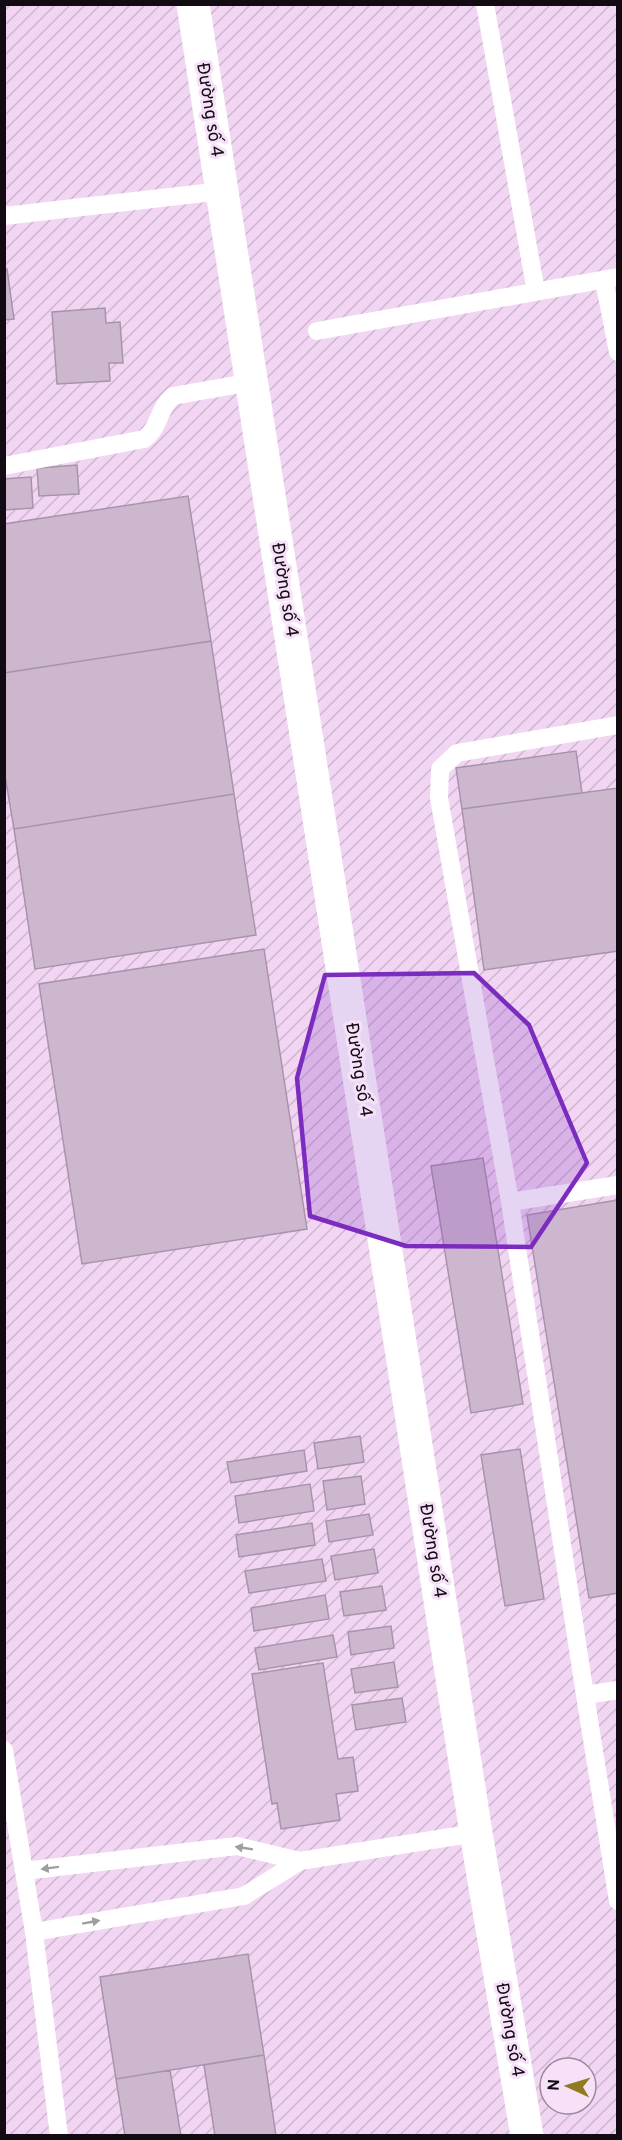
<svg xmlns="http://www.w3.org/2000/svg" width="622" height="2140" viewBox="0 0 622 2140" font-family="Overpass,sans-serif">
<defs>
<pattern id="industrial-furrows" width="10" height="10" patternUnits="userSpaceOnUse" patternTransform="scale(1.5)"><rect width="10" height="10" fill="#f1d5f3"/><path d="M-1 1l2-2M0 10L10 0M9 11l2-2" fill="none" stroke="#ceb6cf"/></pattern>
</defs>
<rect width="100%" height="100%" fill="#f7e1f9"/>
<!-- industrial -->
<path fill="url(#industrial-furrows)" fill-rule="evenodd" d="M 5,5 L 617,5 L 617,2135 L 5,2136 ZM 550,2068 L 586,2068 L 586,2104 L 550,2104 Z"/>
<!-- building -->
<path fill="#cdb7cf" stroke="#a894aa" stroke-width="1.5" d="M 4,269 L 7,269 L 14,319 L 4,320 Z
M 105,308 L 106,323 L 120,322 L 123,363 L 109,363 L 110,381 L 57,384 L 52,312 Z
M 77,465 L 79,494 L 39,496 L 37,468 Z
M 31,477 L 33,508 L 4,510 L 4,479 Z
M 188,496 L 211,641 L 4,673 L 4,524 Z
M 211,641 L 234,794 L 14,829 L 4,770 L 4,673 Z
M 576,751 L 582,793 L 462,809 L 456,768 Z
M 618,788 L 618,951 L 484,970 L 462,809 Z
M 234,794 L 256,935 L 35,969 L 14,829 Z
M 264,949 L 307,1229 L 82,1264 L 39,984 Z
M 483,1158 L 523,1404 L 471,1413 L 431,1166 Z
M 618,1200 L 618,1593 L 589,1598 L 527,1215 Z
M 360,1436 L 364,1462 L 318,1469 L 314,1443 Z
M 520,1449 L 544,1599 L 505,1606 L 481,1455 Z
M 304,1450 L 307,1471 L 231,1483 L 227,1462 Z
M 361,1476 L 365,1504 L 327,1510 L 323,1481 Z
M 310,1484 L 314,1511 L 239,1523 L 235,1496 Z
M 369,1514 L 373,1535 L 329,1542 L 326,1521 Z
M 312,1523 L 315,1545 L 239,1557 L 236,1535 Z
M 374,1549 L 378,1573 L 335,1580 L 331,1556 Z
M 322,1559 L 326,1581 L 249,1593 L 245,1571 Z
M 382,1586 L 386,1610 L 344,1616 L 340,1592 Z
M 325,1595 L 329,1619 L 254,1631 L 251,1608 Z
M 391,1626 L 394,1648 L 351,1655 L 348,1632 Z
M 333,1635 L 337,1657 L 259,1670 L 255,1648 Z
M 394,1662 L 398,1687 L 355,1693 L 351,1669 Z
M 323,1663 L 338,1759 L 353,1757 L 358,1791 L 336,1794 L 340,1820 L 281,1829 L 277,1803 L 272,1804 L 252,1674 Z
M 402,1698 L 406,1722 L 356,1730 L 352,1705 Z
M 248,1954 L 264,2055 L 116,2079 L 100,1977 Z
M 264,2055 L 276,2136 L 215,2136 L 204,2065 Z
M 170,2070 L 181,2136 L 125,2136 L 116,2079 Z"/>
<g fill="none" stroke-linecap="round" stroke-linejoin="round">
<!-- lane -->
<path stroke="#fff" stroke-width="18" d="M 485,4 L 536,292
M 4,216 L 222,191
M 604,280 L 618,352
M 317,331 L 618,277
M 4,466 L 144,439 C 160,428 157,410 173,396 L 252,382
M 618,725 L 457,753 L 440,769 L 439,798 L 510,1202 L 585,1695 L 618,1690
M 510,1202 L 618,1185
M 585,1695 L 618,1901
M 4,1750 L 34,1932 L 59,2136
M 24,1871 L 237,1846 L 300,1861
M 34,1932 L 244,1896 L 300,1861 L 476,1833"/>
<!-- street -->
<path stroke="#fff" stroke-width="33" d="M 193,4 L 476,1833 L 527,2136"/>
</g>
<!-- one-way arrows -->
<defs><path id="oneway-solid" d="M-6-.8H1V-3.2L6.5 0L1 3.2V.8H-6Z" transform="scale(1.5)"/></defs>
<g fill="#a09da1">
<use href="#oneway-solid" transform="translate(244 1848) rotate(-171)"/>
<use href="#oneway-solid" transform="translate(50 1868) rotate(173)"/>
<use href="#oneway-solid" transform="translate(91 1922) rotate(-10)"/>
</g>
<!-- marked area -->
<path fill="#7b2cbf" fill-opacity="0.2" stroke="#7b2cbf" stroke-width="4.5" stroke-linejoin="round" d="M 474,973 L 529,1025 L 587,1163 L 531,1247 L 406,1246 L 310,1216 L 297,1078 L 325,975 Z"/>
<g text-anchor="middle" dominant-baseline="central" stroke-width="6" stroke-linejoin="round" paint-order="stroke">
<!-- street labels -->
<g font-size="18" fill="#120b13" stroke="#f7e1f9">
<text transform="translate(209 110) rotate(81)">Đường số 4</text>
<text transform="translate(284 590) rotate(81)">Đường số 4</text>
<text transform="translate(358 1070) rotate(81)">Đường số 4</text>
<text transform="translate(432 1551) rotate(81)">Đường số 4</text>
<text transform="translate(509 2030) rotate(80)">Đường số 4</text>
</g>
</g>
<!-- border -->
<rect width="622" height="2140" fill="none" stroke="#120b13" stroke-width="12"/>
<!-- north arrow -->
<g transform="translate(568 2086) rotate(274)"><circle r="28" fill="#f7e1f9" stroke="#9b8b9d" stroke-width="1.5"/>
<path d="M0-4.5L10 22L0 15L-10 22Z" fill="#917b21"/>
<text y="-9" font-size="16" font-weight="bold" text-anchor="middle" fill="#120b13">N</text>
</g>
</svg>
